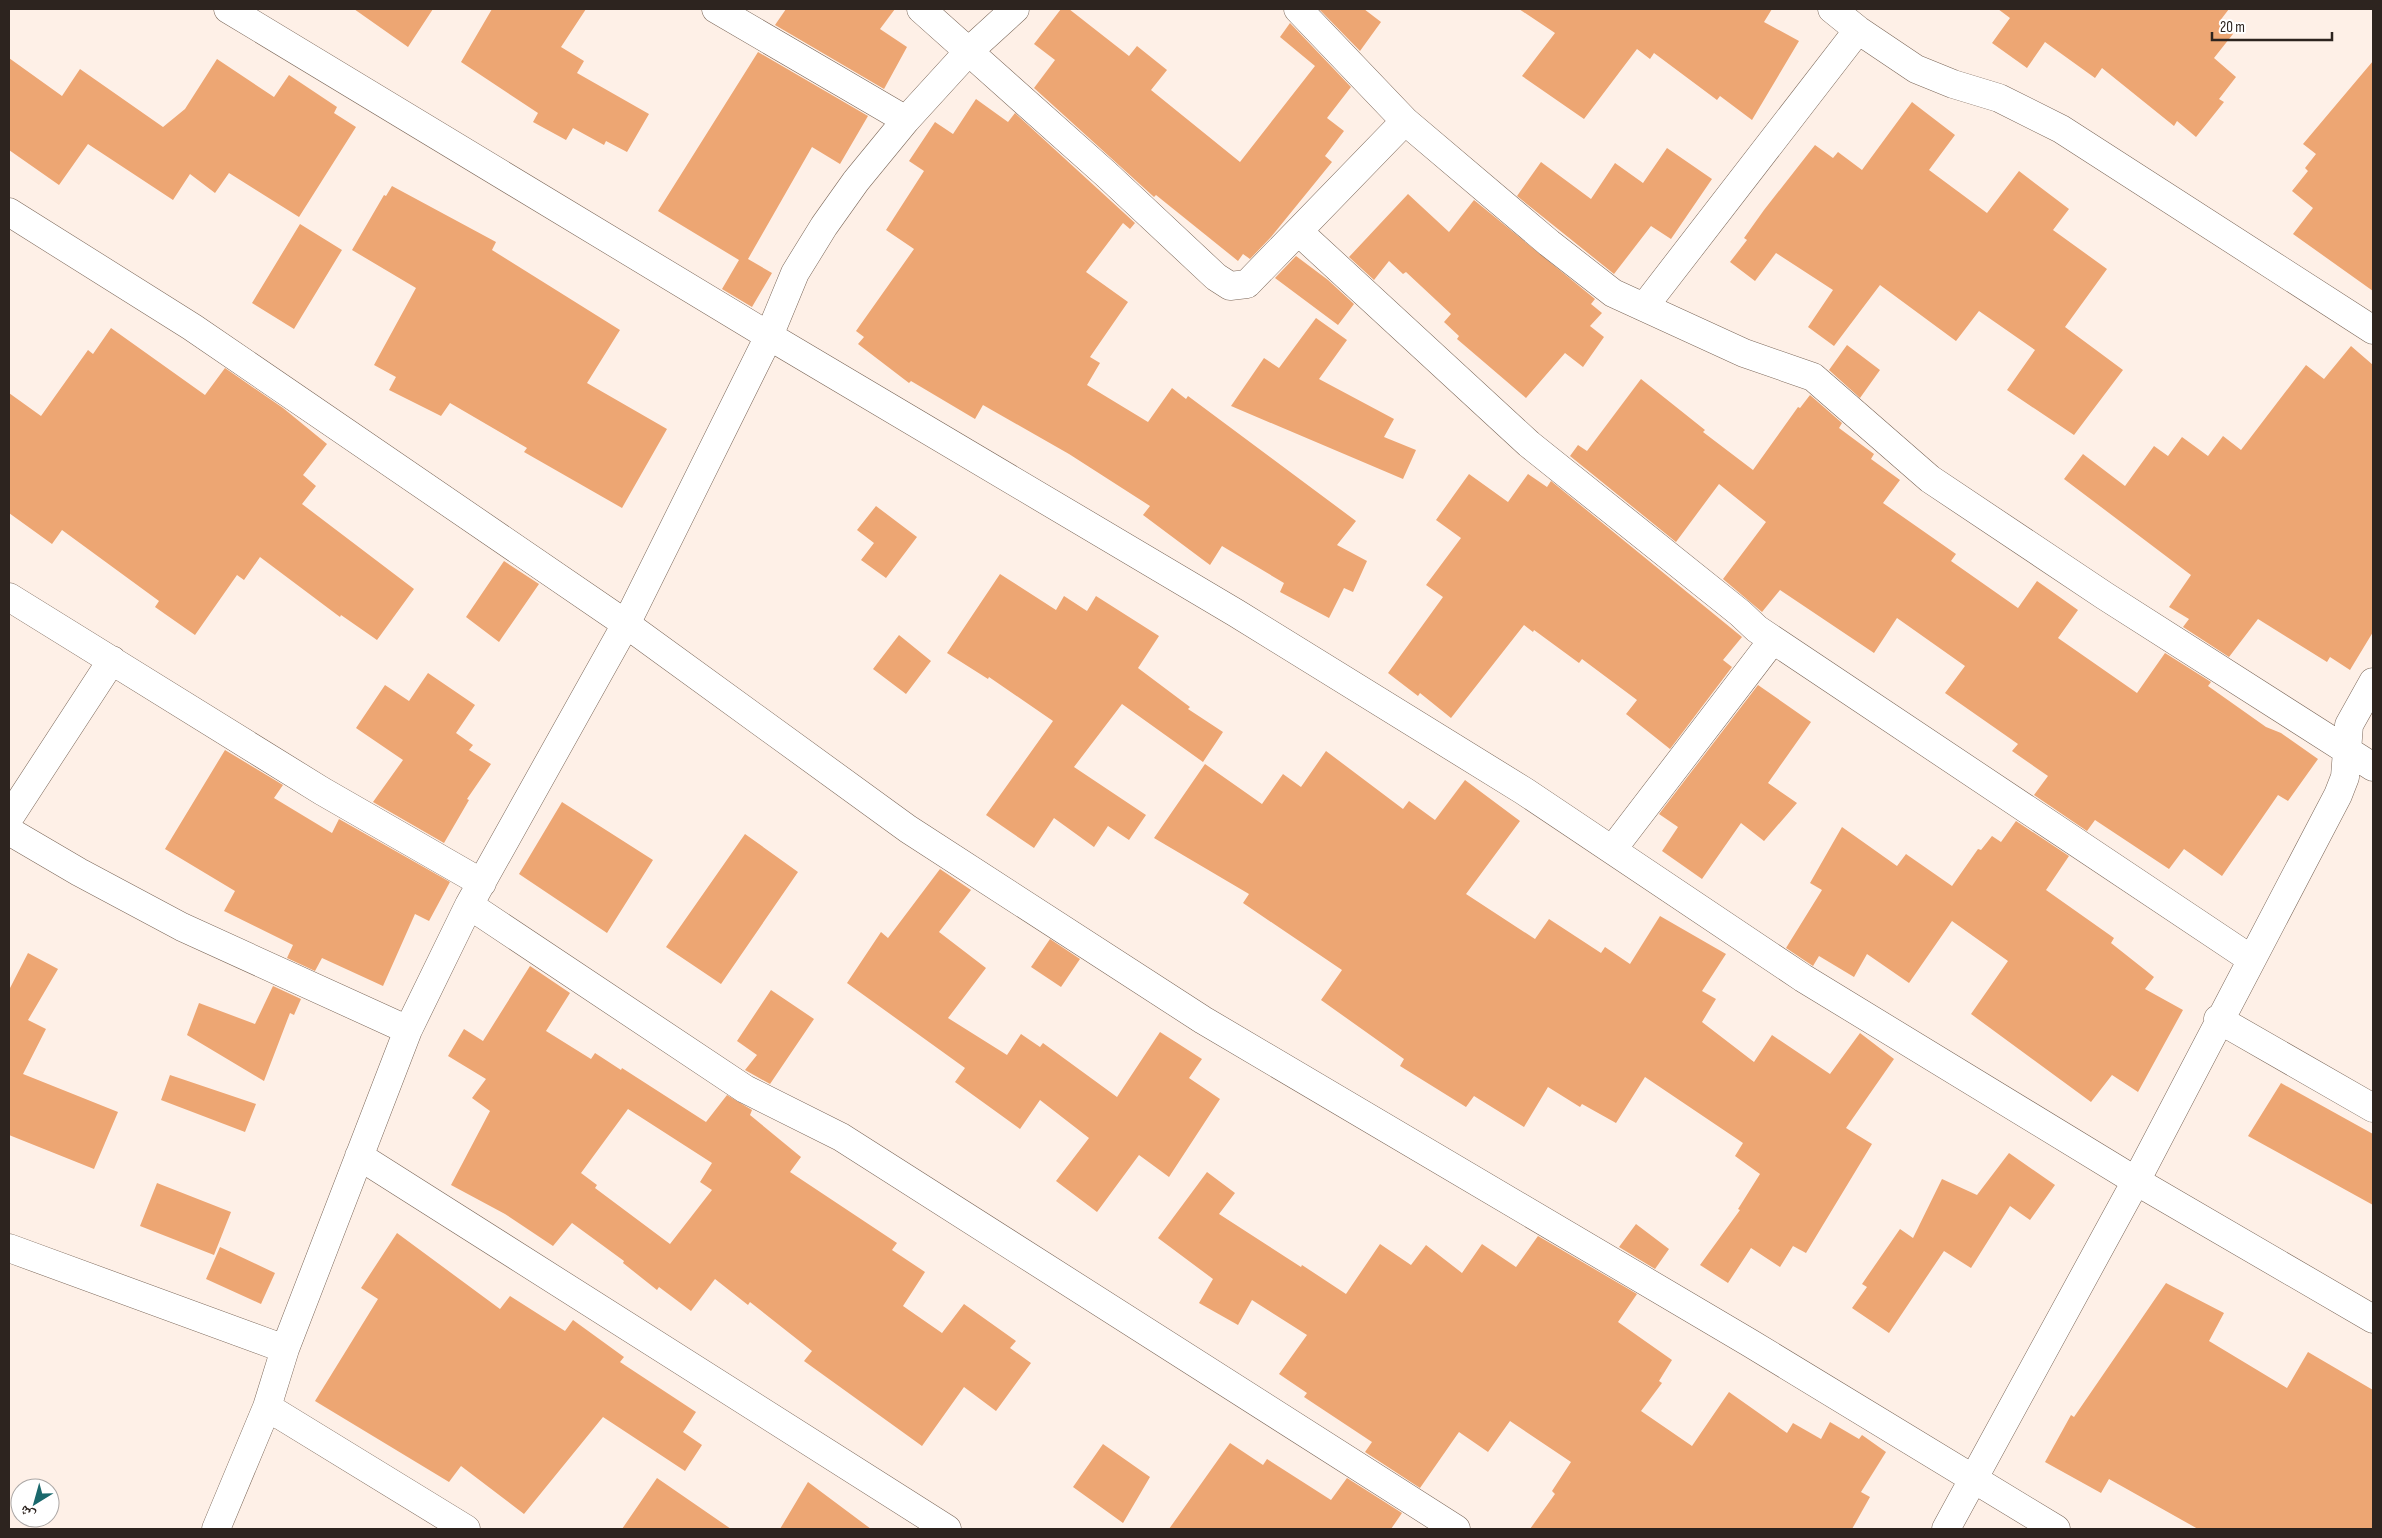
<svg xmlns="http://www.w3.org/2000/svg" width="2382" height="1538" viewBox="0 0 2382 1538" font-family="'Sofia Sans Condensed','Noto Naskh Arabic',sans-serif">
<rect width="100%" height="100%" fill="#fef0e7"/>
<!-- building -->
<path fill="#eda673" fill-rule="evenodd" d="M 354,9 L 433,9 L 408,47 Z
M 492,9 L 586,9 L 561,47 L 584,61 L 577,73 L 649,114 L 627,152 L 606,141 L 604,145 L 573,128 L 566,140 L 533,122 L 538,113 L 461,62 Z
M 786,9 L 895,9 L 880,29 L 907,47 L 884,89 L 775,25 Z
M 1061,9 L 1069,9 L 1129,56 L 1137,46 L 1167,70 L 1151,90 L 1240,162 L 1315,66 L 1280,37 L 1290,23 L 1351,87 L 1327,118 L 1344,131 L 1325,156 L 1332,162 L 1271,237 L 1250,259 L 1243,254 L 1238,261 L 1156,195 L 1154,197 L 1034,88 L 1055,60 L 1034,44 Z
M 1319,9 L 1364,9 L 1381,22 L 1360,51 Z
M 1519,9 L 1772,9 L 1764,22 L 1799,41 L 1752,120 L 1720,96 L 1717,100 L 1654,53 L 1650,59 L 1637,49 L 1584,119 L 1522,76 L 1555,33 Z
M 1998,9 L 2229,9 L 2219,22 L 2233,34 L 2214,58 L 2236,77 L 2219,99 L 2224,102 L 2196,137 L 2177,121 L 2174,126 L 2102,68 L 2095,78 L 2045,42 L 2027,68 L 1992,43 L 2010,18 Z
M 758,52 L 868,116 L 840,164 L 812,147 L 748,259 L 772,273 L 752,307 L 722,289 L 739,260 L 658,211 Z
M 9,58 L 62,96 L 80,69 L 163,127 L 185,109 L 217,59 L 274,97 L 289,75 L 337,107 L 334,113 L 356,127 L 299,217 L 229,173 L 215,193 L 190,174 L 173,200 L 88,144 L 59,185 L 9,150 Z
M 2373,61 L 2373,291 L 2293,234 L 2313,208 L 2292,191 L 2308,171 L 2305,168 L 2316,154 L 2303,144 Z
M 976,99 L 1008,122 L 1015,113 L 1135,223 L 1130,229 L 1123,223 L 1086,272 L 1128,302 L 1090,357 L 1100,363 L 1087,385 L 1148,422 L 1172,388 L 1186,399 L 1188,396 L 1356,521 L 1337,545 L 1367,561 L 1353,592 L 1344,588 L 1329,618 L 1280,592 L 1284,583 L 1222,546 L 1210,565 L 1143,515 L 1150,506 L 1069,454 L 983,405 L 975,419 L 911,381 L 909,383 L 858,344 L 864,337 L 856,331 L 914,249 L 886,230 L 924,171 L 909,161 L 935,122 L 953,134 Z
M 1912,102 L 1955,135 L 1929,170 L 1987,213 L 2019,171 L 2069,209 L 2053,230 L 2107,269 L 2065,327 L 2123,370 L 2074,435 L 2007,390 L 2035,350 L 1979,311 L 1956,341 L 1880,285 L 1834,346 L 1808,327 L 1833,290 L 1776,253 L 1755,281 L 1730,262 L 1747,240 L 1744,238 L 1764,210 L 1815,145 L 1833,158 L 1838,152 L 1862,170 Z
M 1667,148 L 1712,179 L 1671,239 L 1651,226 L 1614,274 L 1517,196 L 1541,162 L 1591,199 L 1615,163 L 1643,183 Z
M 392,186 L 496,242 L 492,250 L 620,330 L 587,383 L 667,429 L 622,508 L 524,452 L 527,448 L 450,403 L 441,416 L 389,390 L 396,377 L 374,365 L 416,288 L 352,250 L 384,195 L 386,196 Z
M 1408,194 L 1449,232 L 1474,200 L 1595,299 L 1591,304 L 1602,313 L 1590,326 L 1604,337 L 1583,367 L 1565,353 L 1526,398 L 1457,339 L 1459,336 L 1444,322 L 1451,314 L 1406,272 L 1403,274 L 1389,261 L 1374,280 L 1349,257 Z
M 300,224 L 342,250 L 294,329 L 252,303 Z
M 1296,256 L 1328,280 L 1354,304 L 1338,325 L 1275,278 Z
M 1316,318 L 1347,340 L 1319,379 L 1394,419 L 1384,437 L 1416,450 L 1403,479 L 1231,406 L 1264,358 L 1279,368 Z
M 111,328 L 205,395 L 225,368 L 283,408 L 327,444 L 303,475 L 316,486 L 302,504 L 414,589 L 377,640 L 341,615 L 340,617 L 260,557 L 244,580 L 237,575 L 195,635 L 155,607 L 159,601 L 62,530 L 52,544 L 9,513 L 9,393 L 41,416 L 88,350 L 93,354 Z
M 1847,345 L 1880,370 L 1860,398 L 1829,370 Z
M 2351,346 L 2373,365 L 2373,632 L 2350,670 L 2330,657 L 2327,662 L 2258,619 L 2229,657 L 2183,627 L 2189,619 L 2169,607 L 2191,575 L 2064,479 L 2083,454 L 2125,486 L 2154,446 L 2168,456 L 2182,437 L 2208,456 L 2223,436 L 2241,450 L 2306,365 L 2324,379 Z
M 1641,379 L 1705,430 L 1703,432 L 1753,470 L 1798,407 L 1800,408 L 1810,395 L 1842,423 L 1839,428 L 1874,454 L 1871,459 L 1900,480 L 1883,503 L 1956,554 L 1951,561 L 2018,608 L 2037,581 L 2078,610 L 2058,638 L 2137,693 L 2165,653 L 2211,682 L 2208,686 L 2266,727 L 2281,733 L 2318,759 L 2288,801 L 2278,795 L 2222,876 L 2184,849 L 2169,869 L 2095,820 L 2087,831 L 2034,795 L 2048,776 L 2012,751 L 2018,744 L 1945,693 L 1965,666 L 1897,618 L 1874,653 L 1780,590 L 1762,612 L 1723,579 L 1766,522 L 1719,484 L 1676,542 L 1570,456 L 1578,445 L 1587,451 Z
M 1469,474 L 1508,502 L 1528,474 L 1547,487 L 1551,481 L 1742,637 L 1723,660 L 1732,667 L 1670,749 L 1626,714 L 1637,700 L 1582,659 L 1579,663 L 1534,630 L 1533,632 L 1524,625 L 1451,718 L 1420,693 L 1418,696 L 1388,673 L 1443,597 L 1426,585 L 1461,538 L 1436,520 Z
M 876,506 L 917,537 L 886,578 L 861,560 L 874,543 L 857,530 Z
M 504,561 L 539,584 L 499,642 L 466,617 Z
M 1000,574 L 1056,610 L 1064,596 L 1087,611 L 1096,596 L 1159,636 L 1138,668 L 1190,707 L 1188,709 L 1223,732 L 1203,762 L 1122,704 L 1074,767 L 1146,815 L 1129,840 L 1108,826 L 1094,847 L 1054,818 L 1034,848 L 986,815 L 1053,721 L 989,677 L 988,679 L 947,653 Z
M 899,635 L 931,661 L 906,694 L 873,669 Z
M 428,673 L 475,705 L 456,733 L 473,745 L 469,750 L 491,764 L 467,799 L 469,800 L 444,843 L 373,802 L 403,760 L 356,728 L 385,685 L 409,701 Z
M 1758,685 L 1811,722 L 1768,783 L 1797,803 L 1764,841 L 1741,823 L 1702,879 L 1662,851 L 1678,827 L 1659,814 Z
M 225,750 L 283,785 L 274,798 L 332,833 L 339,819 L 450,882 L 429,921 L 415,914 L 383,986 L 322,958 L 315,971 L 287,958 L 293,945 L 224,911 L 235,891 L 165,849 Z
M 1326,751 L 1403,809 L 1409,801 L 1435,820 L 1465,780 L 1520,821 L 1466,894 L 1535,939 L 1549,919 L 1601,953 L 1605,947 L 1630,964 L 1660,916 L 1726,954 L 1702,991 L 1716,999 L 1702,1022 L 1754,1062 L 1772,1035 L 1830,1074 L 1860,1033 L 1894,1059 L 1846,1128 L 1872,1144 L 1806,1253 L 1793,1246 L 1780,1267 L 1751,1248 L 1728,1283 L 1700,1265 L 1740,1210 L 1738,1209 L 1760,1174 L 1735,1156 L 1743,1143 L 1645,1077 L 1616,1123 L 1582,1104 L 1580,1107 L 1548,1087 L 1524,1127 L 1474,1096 L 1466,1107 L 1400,1066 L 1404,1059 L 1321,1000 L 1342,970 L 1243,903 L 1249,894 L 1154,838 L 1205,764 L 1262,804 L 1283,774 L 1301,787 Z
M 562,802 L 653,860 L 607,933 L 519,874 Z
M 2016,821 L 2069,856 L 2046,890 L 2114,938 L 2111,943 L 2154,977 L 2145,989 L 2183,1010 L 2138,1092 L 2112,1075 L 2091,1102 L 1971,1014 L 2008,961 L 1952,921 L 1909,983 L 1867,954 L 1854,977 L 1819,956 L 1813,966 L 1786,948 L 1822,890 L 1810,883 L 1842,827 L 1897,866 L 1906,854 L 1952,886 L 1978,849 L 1981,850 L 1992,836 L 2001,842 Z
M 745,834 L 798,872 L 721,984 L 666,947 Z
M 940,869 L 971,890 L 939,932 L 986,968 L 948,1018 L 1007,1055 L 1021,1034 L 1040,1047 L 1043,1043 L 1117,1097 L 1160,1032 L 1202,1059 L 1189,1078 L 1220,1099 L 1169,1177 L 1139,1155 L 1097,1212 L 1056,1181 L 1089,1138 L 1040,1100 L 1020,1129 L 955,1082 L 965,1068 L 847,983 L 881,932 L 888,938 Z
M 1050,939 L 1080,959 L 1061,987 L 1031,967 Z
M 28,953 L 58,969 L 28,1020 L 46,1029 L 23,1074 L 118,1112 L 94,1169 L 9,1135 L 9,990 Z
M 530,966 L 570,993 L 546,1031 L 591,1059 L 595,1053 L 621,1070 L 622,1068 L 706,1122 L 727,1095 L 752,1110 L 750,1115 L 801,1157 L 790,1172 L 897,1243 L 892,1250 L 925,1272 L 903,1306 L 942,1333 L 964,1304 L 1016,1341 L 1010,1348 L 1031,1363 L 996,1411 L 964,1387 L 922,1446 L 804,1361 L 812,1351 L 750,1302 L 748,1305 L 715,1279 L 691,1311 L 659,1287 L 657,1290 L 623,1263 L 624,1261 L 572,1223 L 553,1246 L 505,1214 L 451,1185 L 490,1111 L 472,1098 L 486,1079 L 448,1056 L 464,1029 L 483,1041 ZM 628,1109 L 712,1163 L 700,1182 L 712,1190 L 670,1244 L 595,1188 L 597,1185 L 581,1173 Z
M 273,986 L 301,999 L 294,1015 L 290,1013 L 264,1081 L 187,1035 L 199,1003 L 255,1024 Z
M 771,990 L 814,1019 L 770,1084 L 745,1070 L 757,1055 L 737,1041 Z
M 170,1075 L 256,1104 L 245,1132 L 161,1100 Z
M 2281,1083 L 2373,1134 L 2373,1205 L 2248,1136 Z
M 2009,1153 L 2055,1185 L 2030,1220 L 2010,1206 L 1971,1268 L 1944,1251 L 1889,1333 L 1852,1308 L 1867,1287 L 1862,1284 L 1900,1229 L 1913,1238 L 1942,1179 L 1977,1195 Z
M 1207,1172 L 1235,1193 L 1219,1214 L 1301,1267 L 1302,1265 L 1346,1294 L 1380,1244 L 1411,1265 L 1426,1245 L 1462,1273 L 1482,1244 L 1516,1267 L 1538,1236 L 1637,1294 L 1618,1322 L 1672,1360 L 1659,1381 L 1662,1383 L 1641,1411 L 1692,1446 L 1729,1392 L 1787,1433 L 1793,1423 L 1821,1439 L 1830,1422 L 1859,1439 L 1862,1435 L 1886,1452 L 1861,1492 L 1870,1497 L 1852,1529 L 1530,1529 L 1555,1494 L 1552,1491 L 1571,1462 L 1510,1421 L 1488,1452 L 1459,1432 L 1420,1488 L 1365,1452 L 1372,1442 L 1304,1397 L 1307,1393 L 1279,1374 L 1307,1335 L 1252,1300 L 1238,1325 L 1199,1303 L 1213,1279 L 1158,1238 Z
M 157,1183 L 231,1212 L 214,1255 L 140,1226 Z
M 1636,1224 L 1669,1249 L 1655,1269 L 1619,1247 Z
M 397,1233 L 500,1309 L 510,1296 L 565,1331 L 573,1320 L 624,1357 L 620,1362 L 696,1412 L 683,1432 L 702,1445 L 685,1471 L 603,1417 L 524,1514 L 461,1466 L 449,1482 L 315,1401 L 378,1299 L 361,1288 Z
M 220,1247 L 275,1273 L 261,1304 L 206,1279 Z
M 2166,1283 L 2224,1313 L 2209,1341 L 2287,1388 L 2308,1352 L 2373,1390 L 2373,1529 L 2198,1529 L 2109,1479 L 2101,1493 L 2045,1462 L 2071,1415 L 2074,1417 Z
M 1230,1443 L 1263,1465 L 1267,1459 L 1331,1500 L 1347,1478 L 1402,1513 L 1391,1529 L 1169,1529 Z
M 1103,1444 L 1150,1477 L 1123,1523 L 1073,1487 Z
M 657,1478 L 731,1529 L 622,1529 Z
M 808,1482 L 871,1529 L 780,1529 Z"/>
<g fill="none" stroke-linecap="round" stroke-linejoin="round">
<defs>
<path id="street" d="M 228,9 L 769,336 L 1236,613 L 1524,791 L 1803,978 L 2136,1181 L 2373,1319
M 716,9 L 906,120
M 921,9 L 1106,174 L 1216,277 L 1230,286 L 1247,284 L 1405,121
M 1298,9 L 1405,121 L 1549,243 L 1613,293 L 1744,353 L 1813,377 L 1930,479 L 2105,596 L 2373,767
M 1832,9 L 1858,30 L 1916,69 L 1953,84 L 1999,98 L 2061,129 L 2373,330
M 9,212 L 192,327 L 626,624 L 908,829 L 1203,1020 L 1750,1343 L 2056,1529
M 1299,232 L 1529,444 L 1740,613 L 1757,629 L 2251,959
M 1644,307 L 1858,30
M 9,597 L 322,791 L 482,883
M 9,818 L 112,660
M 9,831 L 79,872 L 182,927 L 408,1030
M 1612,850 L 1772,641
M 469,905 L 745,1089 L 841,1137 L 1456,1529
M 2218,1019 L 2373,1108
M 359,1156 L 947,1529
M 9,1248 L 285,1349
M 267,1407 L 466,1529
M 216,1529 L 267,1407 L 285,1349 L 408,1030 L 469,905 L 626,624 L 769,336 L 795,273 L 824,226 L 856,181 L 906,120 L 969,51 L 1015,9
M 1946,1529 L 2136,1181 L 2338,795 L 2345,777 L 2349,725 L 2373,682"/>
</defs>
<!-- street casing -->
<use href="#street" stroke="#7b6759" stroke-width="29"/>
<!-- street -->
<use href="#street" stroke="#fff" stroke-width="28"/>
</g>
<!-- border -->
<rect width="2382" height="1538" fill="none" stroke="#2d241f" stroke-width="20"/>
<!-- north arrow -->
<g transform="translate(35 1503) rotate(217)"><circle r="24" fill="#ffffff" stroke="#aba7a5"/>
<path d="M0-4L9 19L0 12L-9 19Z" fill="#1a686c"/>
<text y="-8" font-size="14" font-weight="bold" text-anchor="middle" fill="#2d241f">ش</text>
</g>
<!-- scale -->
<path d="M2212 32v8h120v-8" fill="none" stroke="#2d241f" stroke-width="2.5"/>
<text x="2220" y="32" font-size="15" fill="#2d241f" stroke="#ffffff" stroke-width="4" paint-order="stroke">20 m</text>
</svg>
